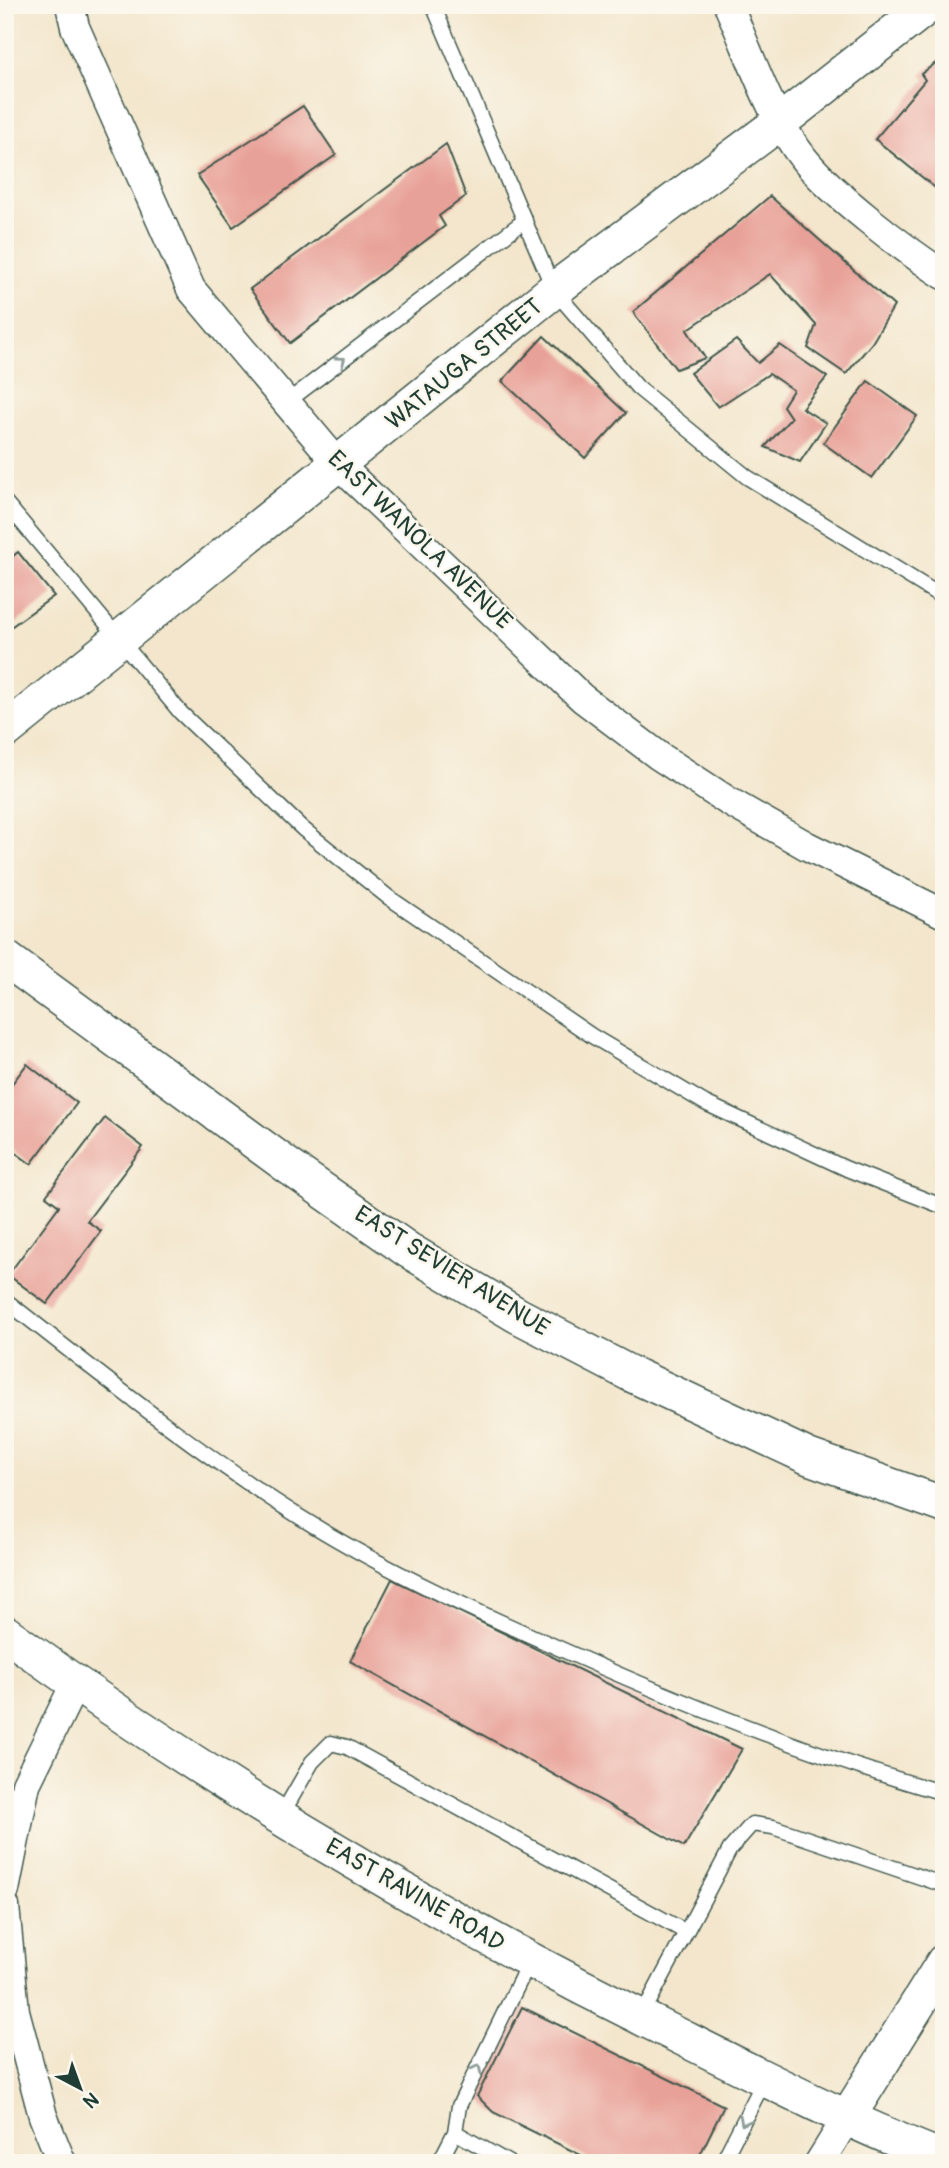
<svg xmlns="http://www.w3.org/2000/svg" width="949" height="2168" viewBox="0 0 949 2168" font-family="Pangolin,sans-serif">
<rect width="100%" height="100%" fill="#fbf7ec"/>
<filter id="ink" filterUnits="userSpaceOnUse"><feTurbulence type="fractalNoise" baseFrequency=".0143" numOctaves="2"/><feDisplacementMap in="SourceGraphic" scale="14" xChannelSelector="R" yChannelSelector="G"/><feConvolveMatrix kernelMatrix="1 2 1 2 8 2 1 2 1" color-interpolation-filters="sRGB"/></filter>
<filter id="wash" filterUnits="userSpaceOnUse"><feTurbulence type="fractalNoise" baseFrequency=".00686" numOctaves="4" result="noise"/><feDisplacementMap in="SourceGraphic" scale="28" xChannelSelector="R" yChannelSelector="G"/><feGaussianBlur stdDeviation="1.57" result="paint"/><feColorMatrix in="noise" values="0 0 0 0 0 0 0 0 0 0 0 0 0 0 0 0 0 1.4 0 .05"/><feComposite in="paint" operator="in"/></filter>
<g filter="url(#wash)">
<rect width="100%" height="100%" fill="#f3e6cc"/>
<g id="blocks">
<!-- building -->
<path fill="#e8a198" d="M 944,57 L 944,195 L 875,139 L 925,80 L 921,74 Z
M 303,106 L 336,155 L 233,227 L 197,175 Z
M 446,144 L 466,196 L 439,216 L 445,226 L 290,343 L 250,289 Z
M 770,196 L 894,306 L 872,343 L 846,374 L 808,348 L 816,325 L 770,274 L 687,330 L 705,358 L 676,369 L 633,312 Z
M 544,336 L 626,413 L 585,458 L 502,381 Z
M 736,340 L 758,363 L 780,345 L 827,377 L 802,408 L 826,423 L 800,462 L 765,447 L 791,418 L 783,406 L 793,390 L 769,374 L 718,407 L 690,373 Z
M 868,381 L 917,416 L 872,478 L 823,443 Z
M 5,546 L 13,556 L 18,552 L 54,596 L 5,631 Z
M 27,1064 L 77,1103 L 31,1164 L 5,1145 L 5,1093 Z
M 105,1118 L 143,1147 L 87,1221 L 101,1231 L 47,1304 L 8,1275 L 59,1206 L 46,1196 Z
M 392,1579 L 742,1749 L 684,1847 L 350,1661 Z
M 522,2007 L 724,2106 L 696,2163 L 597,2163 L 493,2112 L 477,2096 Z"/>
</g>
</g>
<g filter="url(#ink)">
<use href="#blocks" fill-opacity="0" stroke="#3f564b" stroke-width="2"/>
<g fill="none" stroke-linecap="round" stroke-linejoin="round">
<defs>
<path id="service" d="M 433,5 L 554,290 L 638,388 L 747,477 L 944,598
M 287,402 L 525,220
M 5,502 L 181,713 L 303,829 L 388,897 L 592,1036 L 705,1103 L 847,1169 L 944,1207
M 5,1300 C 102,1376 199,1454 303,1519 C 388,1572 481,1614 572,1654 C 693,1708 816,1757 944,1793
M 281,1816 L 312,1762 L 331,1743 L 347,1747 L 686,1932
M 641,2017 L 730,1849 L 752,1824 L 773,1827 L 944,1885
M 455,2132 L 459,2106 L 530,1960
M 439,2163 L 455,2132 L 509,2163
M 722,2163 L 765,2079"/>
<path id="minor" d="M 70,5 L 75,27 L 191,289 L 340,466 L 582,698 L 659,756 L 728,801 L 807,846 L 944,914
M 728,5 C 751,56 769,115 804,159 C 833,195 904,249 944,275
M 5,1890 L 26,1784 L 75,1684
M 5,1906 L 15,2011 L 43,2116 L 62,2163
M 819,2163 L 847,2118"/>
<path id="tertiary" d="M 5,731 L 554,290 L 780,122 L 929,5
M 5,958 L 288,1166 L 408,1250 L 517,1315 L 629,1373 L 809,1457 L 944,1505
M 5,1633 C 214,1785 437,1917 669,2031 C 759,2076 849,2122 944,2159
M 847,2118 L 944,1962"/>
</defs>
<!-- service casing -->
<use href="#service" stroke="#3f564b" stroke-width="17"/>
<!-- minor casing -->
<use href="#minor" stroke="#3f564b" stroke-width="31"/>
<!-- tertiary casing -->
<use href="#tertiary" stroke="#3f564b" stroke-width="38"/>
<!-- service -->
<use href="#service" stroke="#fff" stroke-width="14"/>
<!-- minor -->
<use href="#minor" stroke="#fff" stroke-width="28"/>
<!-- tertiary -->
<use href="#tertiary" stroke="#fff" stroke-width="35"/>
</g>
<!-- one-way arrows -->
<defs><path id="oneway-chevron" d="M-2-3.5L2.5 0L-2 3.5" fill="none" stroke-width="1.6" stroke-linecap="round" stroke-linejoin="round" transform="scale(1.75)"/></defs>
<g stroke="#8f9e9a">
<use href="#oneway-chevron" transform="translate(341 361) rotate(-37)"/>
<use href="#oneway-chevron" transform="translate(477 2069) rotate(-64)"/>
<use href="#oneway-chevron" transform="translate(744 2121) rotate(117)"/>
</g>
</g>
<g text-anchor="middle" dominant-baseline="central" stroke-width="5" stroke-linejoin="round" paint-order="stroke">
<!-- street labels -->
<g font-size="24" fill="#1f3d34" stroke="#fbf7ec">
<text transform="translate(464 364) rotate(-39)">WATAUGA STREET</text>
<text transform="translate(420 540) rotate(44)">EAST WANOLA AVENUE</text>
<text transform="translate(452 1271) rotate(32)">EAST SEVIER AVENUE</text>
<text transform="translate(415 1895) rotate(30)">EAST RAVINE ROAD</text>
</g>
</g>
<!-- margin -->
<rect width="949" height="2168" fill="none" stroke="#fbf7ec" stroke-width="28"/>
<!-- north arrow -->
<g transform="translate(80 2088) rotate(139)" stroke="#fbf7ec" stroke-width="5" paint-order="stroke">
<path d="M0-5L12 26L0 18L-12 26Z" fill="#1f3d34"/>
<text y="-10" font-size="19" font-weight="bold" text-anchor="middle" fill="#1f3d34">N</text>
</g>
</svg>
